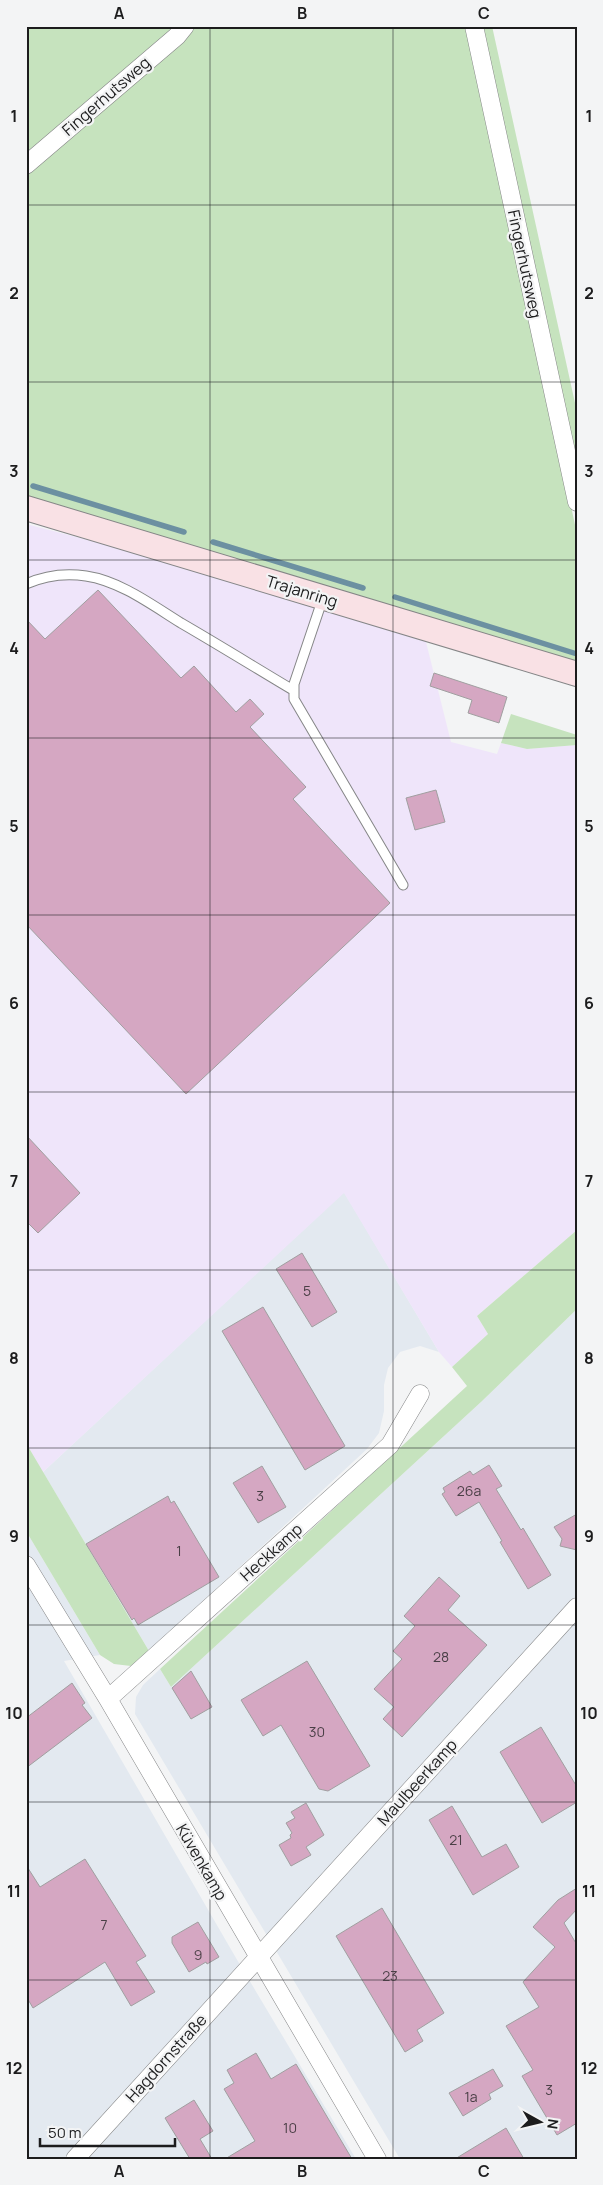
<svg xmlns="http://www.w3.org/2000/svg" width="603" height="2185" viewBox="0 0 603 2185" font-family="Manrope,sans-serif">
<rect width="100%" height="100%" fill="#f3f4f5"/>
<!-- built -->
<path fill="#e3e9f0" d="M 344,1192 L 439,1352 L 420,1346 L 400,1352 L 388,1368 L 384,1385 L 384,1411 L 379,1433 L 367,1449 L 149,1651 L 43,1472 Z
M 577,1309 L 577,2159 L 400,2159 L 135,1714 L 136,1697 L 143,1685 L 160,1669 L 171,1687 L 481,1402 Z
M 26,1531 L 100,1655 L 64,1661 L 236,1958 L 356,2159 L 26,2159 Z"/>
<!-- industrial -->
<path fill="#efe5fa" d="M 26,524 L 181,564 L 425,638 L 451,742 L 497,754 L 501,743 L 527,749 L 577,745 L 577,1230 L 477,1316 L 488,1334 L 452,1367 L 439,1352 L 344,1193 L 43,1472 L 26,1443 Z"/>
<!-- green -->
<path fill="#c6e3be" d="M 26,26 L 177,26 L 26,157 Z
M 191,26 L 467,26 L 577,534 L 577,663 L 26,496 L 26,172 Z
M 479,26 L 492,26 L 577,412 L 577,480 Z
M 511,714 L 577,735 L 577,745 L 527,749 L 501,743 Z
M 577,1230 L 577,1309 L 481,1402 L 171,1687 L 160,1669 L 467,1386 L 452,1367 L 488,1334 L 477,1316 Z
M 26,1443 L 149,1651 L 131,1666 L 114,1664 L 100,1655 L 26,1531 Z"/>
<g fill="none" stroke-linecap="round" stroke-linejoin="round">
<!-- stream -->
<path stroke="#6c90a1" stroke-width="5.5" d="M 33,486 L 184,532
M 213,542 L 363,588
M 395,597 L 577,654"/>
</g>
<!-- building -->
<path fill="#d5a7c2" stroke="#a09fa0" d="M 98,590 L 181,678 L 194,666 L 236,712 L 250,699 L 264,714 L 250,727 L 306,787 L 293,799 L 390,903 L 186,1094 L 26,924 L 26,619 L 45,639 Z
M 434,673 L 507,697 L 499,723 L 468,713 L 472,700 L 430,686 Z
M 436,790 L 445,822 L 415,830 L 406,798 Z
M 26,1135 L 80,1193 L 38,1233 L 26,1221 Z
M 302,1253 L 337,1312 L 312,1327 L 276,1269 Z
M 263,1307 L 345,1446 L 305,1470 L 222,1331 Z
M 489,1465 L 502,1486 L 496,1489 L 521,1530 L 523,1528 L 551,1575 L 528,1589 L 500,1542 L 502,1541 L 479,1502 L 456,1516 L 442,1494 L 445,1492 L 443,1488 L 470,1471 L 473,1475 Z
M 262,1466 L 286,1507 L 258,1523 L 233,1483 Z
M 168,1496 L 171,1503 L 174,1501 L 219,1577 L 138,1625 L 134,1618 L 132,1620 L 86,1544 Z
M 577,1514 L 577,1550 L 560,1546 L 562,1539 L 554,1527 Z
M 439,1577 L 460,1596 L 448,1610 L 487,1645 L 402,1737 L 383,1719 L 394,1707 L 374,1689 L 402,1659 L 393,1651 L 415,1626 L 404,1616 Z
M 307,1661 L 370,1766 L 328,1791 L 319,1789 L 281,1725 L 263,1736 L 241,1700 Z
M 191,1671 L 212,1707 L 191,1719 L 172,1688 Z
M 72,1683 L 85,1703 L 82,1705 L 92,1718 L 26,1768 L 26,1718 Z
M 541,1727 L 577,1787 L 577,1802 L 542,1823 L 500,1752 Z
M 306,1803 L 324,1835 L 306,1847 L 311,1855 L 291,1866 L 279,1845 L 291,1838 L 290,1835 L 292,1833 L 286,1823 L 295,1818 L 291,1812 Z
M 452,1806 L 482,1857 L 506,1844 L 519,1867 L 473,1895 L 429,1820 Z
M 85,1859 L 146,1956 L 136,1962 L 155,1992 L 131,2006 L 105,1962 L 33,2008 L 26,1996 L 26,1865 L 40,1887 Z
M 577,1888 L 577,1909 L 564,1923 L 577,1945 L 577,2123 L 557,2135 L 522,2076 L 533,2070 L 506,2026 L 539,2007 L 523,1982 L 555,1947 L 533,1927 L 558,1900 Z
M 382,1908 L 444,2013 L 417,2030 L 423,2041 L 405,2052 L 336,1936 Z
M 198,1922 L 219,1957 L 207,1964 L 206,1962 L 189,1972 L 172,1943 L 172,1937 Z
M 256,2053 L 271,2079 L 296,2064 L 352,2159 L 225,2159 L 255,2141 L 224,2089 L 234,2083 L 227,2070 Z
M 493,2069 L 503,2086 L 489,2094 L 491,2099 L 463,2116 L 449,2093 Z
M 194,2100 L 213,2131 L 200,2139 L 212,2159 L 190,2159 L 165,2118 Z
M 506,2128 L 524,2159 L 455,2159 Z"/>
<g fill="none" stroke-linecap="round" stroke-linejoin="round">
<defs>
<path id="lane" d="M 26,584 C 44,576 66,573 86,576 C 120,581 152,605 181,623 C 219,645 256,668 293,690
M 323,598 L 294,684 L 294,699 L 403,885"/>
<path id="street" d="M 474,26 L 577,502
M 26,165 L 177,36 L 185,26
M 26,1565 L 108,1699 L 377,2159
M 108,1699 L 390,1445 L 420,1394
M 75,2159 L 577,1607"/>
<path id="secondary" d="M 26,508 L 577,674"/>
</defs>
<!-- lane casing -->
<use href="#lane" stroke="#858687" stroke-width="11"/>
<!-- street casing -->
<use href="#street" stroke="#858687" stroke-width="19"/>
<!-- secondary casing -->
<use href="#secondary" stroke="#858687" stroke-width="26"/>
<!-- lane -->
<use href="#lane" stroke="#fff" stroke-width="9"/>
<!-- street -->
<use href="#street" stroke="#fff" stroke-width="18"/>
<!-- secondary -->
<use href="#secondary" stroke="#f9e1e5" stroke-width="24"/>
</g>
<!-- grid -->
<path fill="none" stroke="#1c1c1d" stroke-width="1" stroke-opacity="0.55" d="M 210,26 L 210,2159M 393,26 L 393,2159M 26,205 L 577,205M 26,382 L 577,382M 26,560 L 577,560M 26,738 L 577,738M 26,915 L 577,915M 26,1092 L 577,1092M 26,1270 L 577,1270M 26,1448 L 577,1448M 26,1625 L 577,1625M 26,1802 L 577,1802M 26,1980 L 577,1980"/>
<g text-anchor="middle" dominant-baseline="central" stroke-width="4.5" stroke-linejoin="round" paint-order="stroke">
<!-- number labels -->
<g font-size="14" fill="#4a3f46">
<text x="307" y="1290">5</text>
<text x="469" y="1490">26a</text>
<text x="260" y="1495">3</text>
<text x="179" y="1550">1</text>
<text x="441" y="1656">28</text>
<text x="317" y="1731">30</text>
<text x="456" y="1839">21</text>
<text x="104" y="1924">7</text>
<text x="198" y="1954">9</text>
<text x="390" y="1975">23</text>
<text x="549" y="2089">3</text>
<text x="471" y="2096">1a</text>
<text x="290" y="2127">10</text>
</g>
<!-- street labels -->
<g font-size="16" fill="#1c1c1d" stroke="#f3f4f5">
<text transform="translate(106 96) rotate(-41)">Fingerhutsweg</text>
<text transform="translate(525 264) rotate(78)">Fingerhutsweg</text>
<text transform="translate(302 591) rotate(17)">Trajanring</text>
<text transform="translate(271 1552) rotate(-42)">Heckkamp</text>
<text transform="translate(417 1782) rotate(-48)">Maulbeerkamp</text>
<text transform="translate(202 1862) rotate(60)">Küvenkamp</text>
<text transform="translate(166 2058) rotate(-48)">Hagdornstraße</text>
</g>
</g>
<!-- border -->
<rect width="603" height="2185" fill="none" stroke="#f3f4f5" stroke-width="55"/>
<!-- north arrow -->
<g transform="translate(540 2122) rotate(98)" stroke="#f3f4f5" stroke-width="4" paint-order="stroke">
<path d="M0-4L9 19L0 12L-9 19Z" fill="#1c1c1d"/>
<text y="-8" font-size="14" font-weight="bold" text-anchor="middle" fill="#1c1c1d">N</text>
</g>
<!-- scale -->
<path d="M40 2138v8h135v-8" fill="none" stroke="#1c1c1d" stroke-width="2.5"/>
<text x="48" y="2138" font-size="15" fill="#1c1c1d" stroke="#f3f4f5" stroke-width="4" paint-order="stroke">50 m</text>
<rect x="28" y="28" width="548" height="2130" fill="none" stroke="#1c1c1d" stroke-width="2"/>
<g font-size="16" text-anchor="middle" font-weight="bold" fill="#1c1c1d">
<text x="119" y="19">A</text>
<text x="302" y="19">B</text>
<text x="484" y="19">C</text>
<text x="14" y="122">1</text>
<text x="589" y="122">1</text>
<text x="14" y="299">2</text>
<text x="589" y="299">2</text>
<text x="14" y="477">3</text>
<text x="589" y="477">3</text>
<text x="14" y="654">4</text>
<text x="589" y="654">4</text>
<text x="14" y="832">5</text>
<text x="589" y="832">5</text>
<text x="14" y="1009">6</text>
<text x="589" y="1009">6</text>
<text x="14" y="1187">7</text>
<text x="589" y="1187">7</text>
<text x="14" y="1364">8</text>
<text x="589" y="1364">8</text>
<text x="14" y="1542">9</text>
<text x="589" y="1542">9</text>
<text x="14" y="1719">10</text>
<text x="589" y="1719">10</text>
<text x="14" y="1897">11</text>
<text x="589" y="1897">11</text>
<text x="14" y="2074">12</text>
<text x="589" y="2074">12</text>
<text x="119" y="2177">A</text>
<text x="302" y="2177">B</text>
<text x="484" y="2177">C</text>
</g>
</svg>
